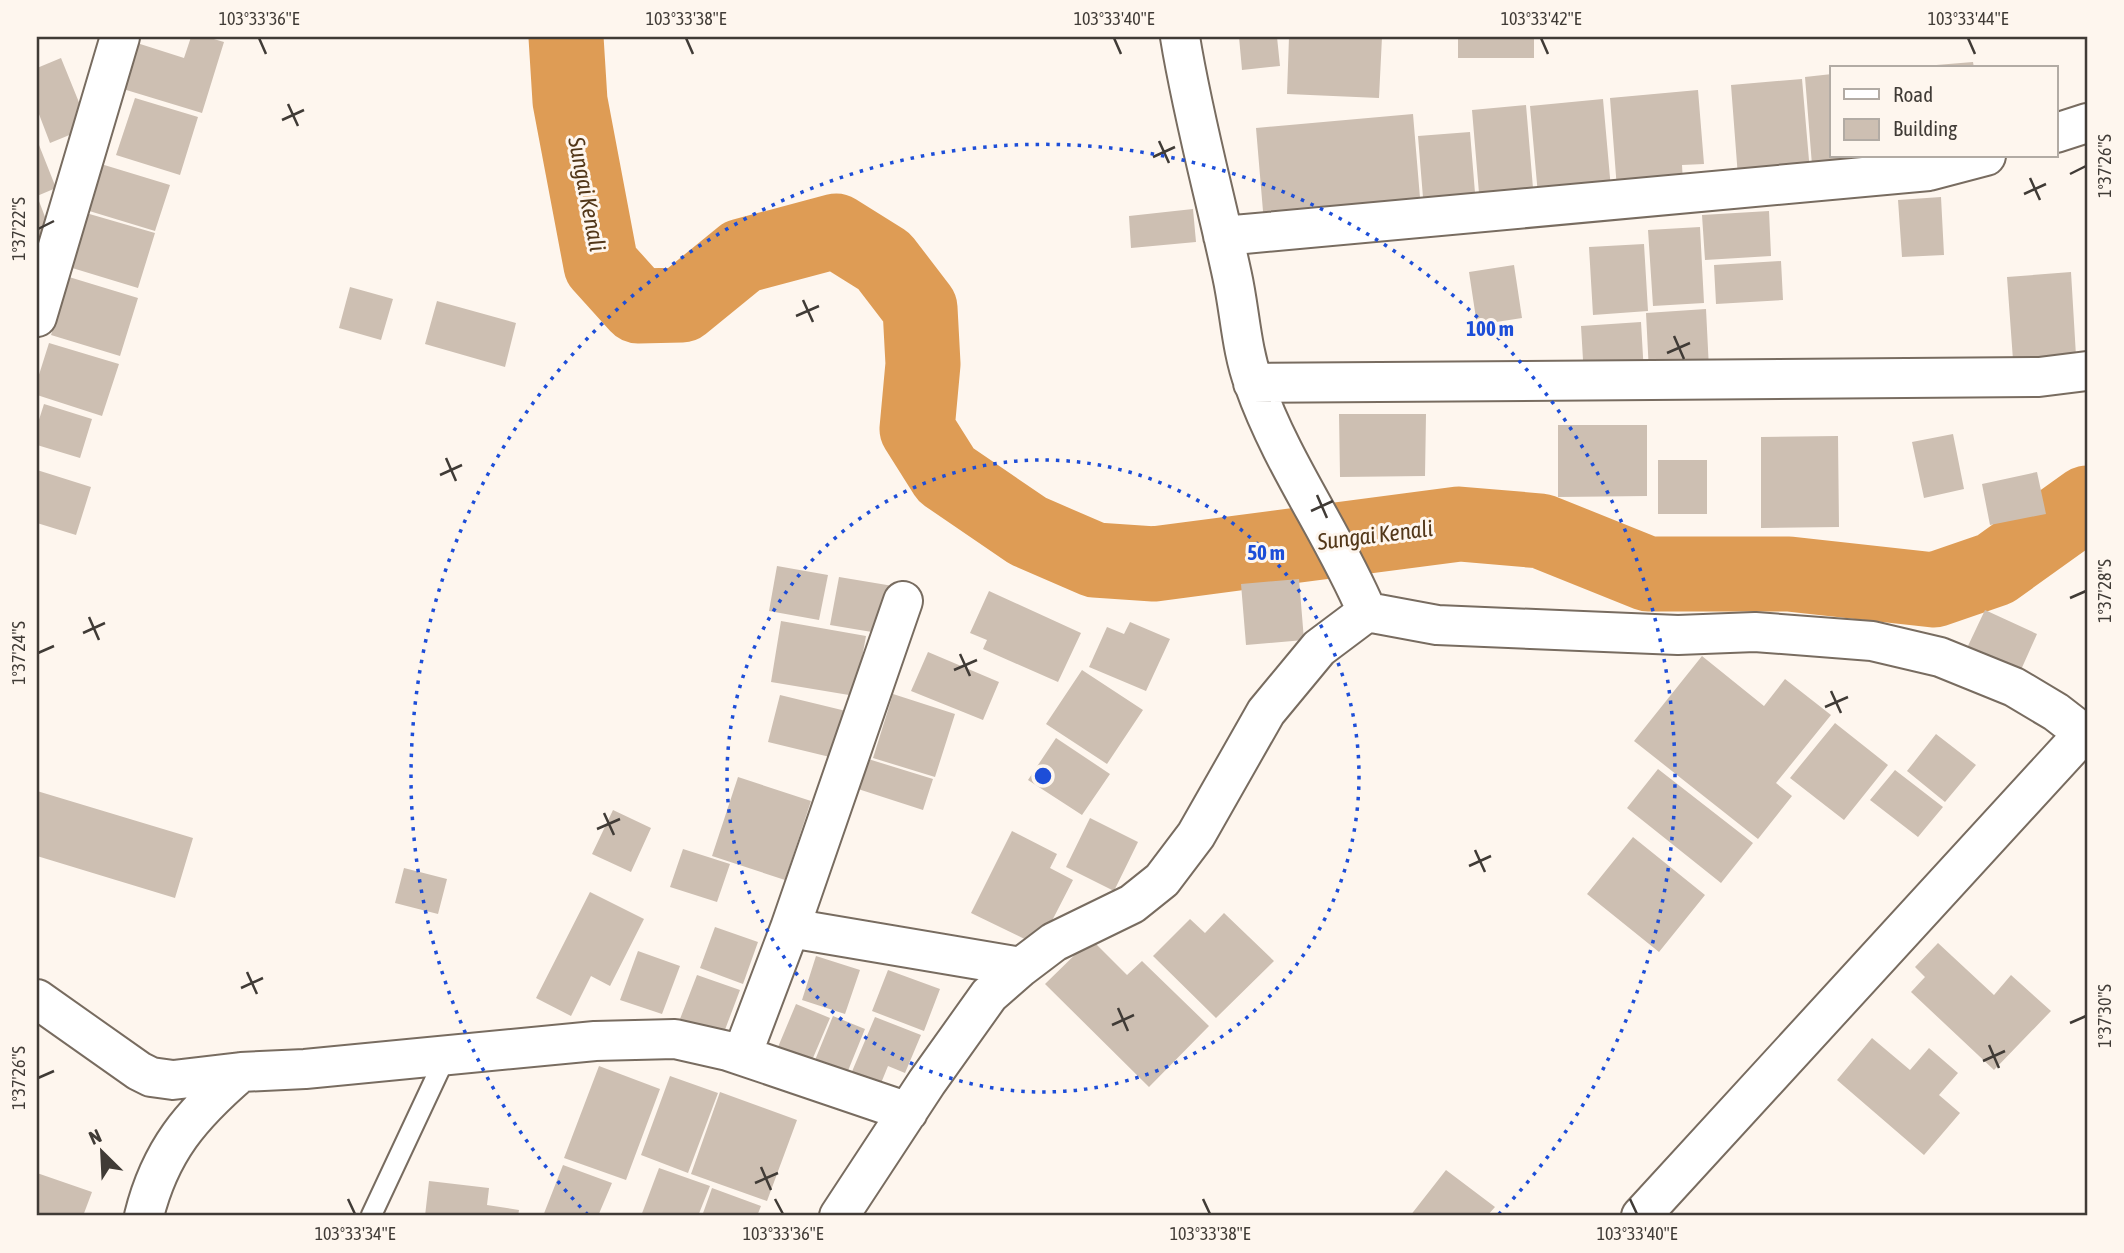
<svg xmlns="http://www.w3.org/2000/svg" width="2124" height="1253" viewBox="0 0 2124 1253" font-family="'Asap Condensed',sans-serif">
<rect width="100%" height="100%" fill="#fef6ee"/>
<g fill="none" stroke-linecap="round" stroke-linejoin="round">
<!-- river -->
<path stroke="#de9c55" stroke-width="75" d="M 566,37 L 570,101 L 601,265 L 638,306 L 682,305 L 742,256 L 836,231 L 884,261 L 920,308 L 923,364 L 917,429 L 946,475 L 1028,531 L 1095,560 L 1154,564 L 1459,524 L 1541,531 L 1648,574 L 1789,574 L 1934,590 L 1995,569 L 2087,503"/>
</g>
<!-- building -->
<path fill="#cdbfb2" d="M 191,37 L 207,37 L 224,42 L 202,113 L 123,89 L 137,43 L 184,58 Z
M 1239,37 L 1277,37 L 1280,66 L 1242,70 Z
M 1289,37 L 1382,37 L 1379,98 L 1287,94 Z
M 1458,37 L 1534,37 L 1534,58 L 1458,58 Z
M 61,58 L 89,127 L 50,143 L 37,109 L 37,68 Z
M 1973,62 L 1974,68 L 1924,68 L 1924,66 Z
M 1832,74 L 1832,156 L 1884,156 L 1884,159 L 1812,165 L 1805,77 Z
M 1802,79 L 1810,172 L 1738,177 L 1731,85 Z
M 1698,90 L 1704,164 L 1682,165 L 1683,183 L 1617,189 L 1610,98 Z
M 135,98 L 198,117 L 180,175 L 116,155 Z
M 1603,99 L 1611,189 L 1538,195 L 1530,106 Z
M 1526,105 L 1534,200 L 1480,205 L 1472,110 Z
M 1413,114 L 1421,210 L 1264,223 L 1256,128 Z
M 1470,132 L 1476,205 L 1424,210 L 1418,136 Z
M 39,145 L 56,188 L 37,196 L 37,146 Z
M 101,164 L 170,185 L 155,231 L 86,210 Z
M 37,196 L 52,235 L 37,241 Z
M 1941,197 L 1944,255 L 1902,257 L 1898,200 Z
M 1193,209 L 1196,242 L 1131,248 L 1129,216 Z
M 1769,211 L 1771,256 L 1705,260 L 1702,215 Z
M 86,213 L 155,233 L 138,288 L 69,267 Z
M 1700,227 L 1704,303 L 1653,306 L 1648,230 Z
M 1644,244 L 1648,311 L 1593,315 L 1589,247 Z
M 1781,261 L 1783,300 L 1716,304 L 1714,265 Z
M 1514,265 L 1522,318 L 1477,325 L 1469,272 Z
M 2071,272 L 2076,356 L 2013,360 L 2007,277 Z
M 69,277 L 138,298 L 120,356 L 51,335 Z
M 350,287 L 393,299 L 381,340 L 339,328 Z
M 437,301 L 516,323 L 505,367 L 425,344 Z
M 1706,309 L 1709,369 L 1649,372 L 1646,313 Z
M 1641,322 L 1644,374 L 1584,377 L 1581,326 Z
M 49,343 L 119,364 L 102,416 L 37,395 L 37,381 Z
M 44,404 L 92,419 L 80,458 L 37,445 L 37,426 Z
M 1339,414 L 1426,414 L 1425,476 L 1340,477 Z
M 1558,425 L 1647,425 L 1647,496 L 1558,497 Z
M 1953,434 L 1964,489 L 1924,498 L 1912,442 Z
M 1838,436 L 1839,527 L 1761,528 L 1761,437 Z
M 1658,460 L 1707,460 L 1707,514 L 1658,514 Z
M 37,470 L 91,487 L 76,535 L 37,523 Z
M 2037,472 L 2046,514 L 1990,525 L 1982,484 Z
M 777,566 L 828,575 L 819,620 L 769,611 Z
M 839,577 L 899,587 L 890,635 L 830,625 Z
M 1299,579 L 1304,640 L 1246,645 L 1241,584 Z
M 989,591 L 1081,633 L 1058,682 L 983,649 L 987,640 L 970,633 Z
M 1985,610 L 2037,634 L 2020,672 L 1967,648 Z
M 781,621 L 866,636 L 855,696 L 771,682 Z
M 1130,622 L 1170,639 L 1146,691 L 1089,667 L 1107,627 L 1124,634 Z
M 928,652 L 999,682 L 983,720 L 911,691 Z
M 1702,656 L 1764,706 L 1785,679 L 1831,715 L 1776,783 L 1792,796 L 1758,839 L 1634,741 Z
M 1082,670 L 1143,710 L 1107,764 L 1046,724 Z
M 893,694 L 955,714 L 935,777 L 873,758 Z
M 780,695 L 846,711 L 834,758 L 768,742 Z
M 1835,723 L 1888,765 L 1844,820 L 1790,778 Z
M 1936,734 L 1976,765 L 1945,802 L 1907,771 Z
M 1056,738 L 1110,774 L 1082,815 L 1028,780 Z
M 865,758 L 933,779 L 923,810 L 855,788 Z
M 1658,769 L 1753,843 L 1721,883 L 1627,808 Z
M 1895,770 L 1943,807 L 1918,837 L 1870,800 Z
M 738,777 L 811,801 L 785,880 L 712,856 Z
M 37,791 L 193,838 L 175,898 L 37,856 Z
M 613,810 L 651,828 L 631,872 L 592,854 Z
M 1090,818 L 1138,842 L 1114,891 L 1066,867 Z
M 1012,831 L 1057,854 L 1050,868 L 1073,880 L 1039,946 L 971,913 Z
M 1633,837 L 1705,895 L 1659,952 L 1587,894 Z
M 683,849 L 730,864 L 717,902 L 670,887 Z
M 404,868 L 447,879 L 438,914 L 395,903 Z
M 590,892 L 644,919 L 610,986 L 591,976 L 571,1016 L 536,998 Z
M 1224,913 L 1274,961 L 1216,1018 L 1153,956 L 1190,919 L 1205,933 Z
M 715,927 L 758,942 L 743,984 L 700,968 Z
M 1091,939 L 1127,975 L 1142,961 L 1209,1026 L 1149,1087 L 1045,984 Z
M 1938,943 L 1994,995 L 2011,975 L 2051,1011 L 1994,1070 L 1911,992 L 1925,977 L 1915,967 Z
M 638,951 L 680,966 L 662,1014 L 620,1000 Z
M 816,956 L 860,970 L 845,1014 L 802,1000 Z
M 888,970 L 940,989 L 924,1031 L 872,1011 Z
M 697,975 L 740,990 L 723,1035 L 680,1019 Z
M 796,1004 L 830,1018 L 807,1072 L 773,1059 Z
M 833,1016 L 865,1029 L 843,1083 L 811,1070 Z
M 875,1017 L 921,1035 L 905,1073 L 888,1066 L 877,1093 L 848,1081 Z
M 1872,1038 L 1910,1070 L 1929,1048 L 1958,1073 L 1939,1095 L 1960,1113 L 1924,1155 L 1837,1080 Z
M 599,1066 L 660,1089 L 626,1180 L 564,1158 Z
M 670,1076 L 718,1093 L 688,1173 L 641,1155 Z
M 720,1092 L 797,1120 L 767,1201 L 691,1174 Z
M 563,1165 L 612,1183 L 598,1216 L 543,1216 Z
M 659,1168 L 710,1186 L 698,1216 L 641,1216 Z
M 1446,1170 L 1495,1207 L 1487,1216 L 1410,1216 Z
M 37,1173 L 92,1192 L 83,1216 L 37,1216 Z
M 429,1181 L 489,1188 L 487,1205 L 519,1210 L 518,1216 L 425,1216 Z
M 712,1188 L 761,1206 L 757,1216 L 702,1216 Z"/>
<g fill="none" stroke-linecap="round" stroke-linejoin="round">
<defs>
<path id="lane" d="M 371,1216 L 446,1056"/>
<path id="street" d="M 1180,37 C 1193,117 1215,196 1232,275 C 1240,311 1241,349 1254,384 C 1282,464 1334,534 1367,612
M 2056,133 L 2087,123
M 1223,236 L 1929,171 L 1986,156
M 37,317 L 120,37
M 1253,383 L 2039,377 L 2087,371
M 790,928 L 1021,967
M 37,999 L 139,1071 L 151,1077 L 173,1080 L 241,1072 L 305,1069 L 595,1041 L 675,1039 L 728,1051 L 908,1112
M 742,1055 L 790,928 L 903,601
M 144,1216 C 160,1151 191,1115 241,1072
M 839,1216 L 927,1082 L 989,995 L 1021,967 L 1054,942 L 1132,904 L 1162,880 L 1196,835 L 1266,712 L 1319,648 L 1367,612 L 1437,625 L 1678,635 L 1755,632 L 1872,641 L 1940,657 L 2014,687 L 2056,712 L 2087,736
M 1641,1216 L 2084,733"/>
</defs>
<!-- lane casing -->
<use href="#lane" stroke="#786c60" stroke-width="23"/>
<!-- street casing -->
<use href="#street" stroke="#786c60" stroke-width="42"/>
<!-- lane -->
<use href="#lane" stroke="#fff" stroke-width="19"/>
<!-- street -->
<use href="#street" stroke="#fff" stroke-width="38"/>
</g>
<!-- ticks -->
<path fill="none" stroke="#403b36" stroke-width="2.5" d="M 259,38 L 266,54M 686,38 L 693,54M 1114,38 L 1121,54M 1541,38 L 1548,54M 1968,38 L 1975,54M 288,104 L 298,126M 282,120 L 304,110M 1159,141 L 1169,163M 1153,157 L 1175,147M 2070,174 L 2086,166M 2030,178 L 2040,200M 2024,194 L 2046,184M 38,229 L 54,221M 803,300 L 813,322M 796,316 L 819,306M 1674,336 L 1684,359M 1667,353 L 1690,343M 446,458 L 456,481M 440,475 L 462,465M 1317,495 L 1327,518M 1311,511 L 1333,501M 2070,598 L 2086,591M 89,617 L 99,640M 83,633 L 105,623M 38,653 L 54,646M 960,654 L 970,676M 954,670 L 977,660M 1831,691 L 1841,713M 1825,707 L 1848,697M 604,813 L 614,835M 597,829 L 620,819M 1475,850 L 1485,872M 1469,866 L 1491,856M 247,972 L 257,994M 241,988 L 263,978M 1118,1008 L 1128,1031M 2070,1023 L 2086,1016M 1112,1025 L 1134,1015M 1989,1045 L 1999,1068M 1983,1061 L 2005,1051M 38,1078 L 54,1071M 761,1167 L 771,1190M 755,1183 L 778,1173M 348,1199 L 355,1214M 775,1199 L 783,1214M 1203,1199 L 1210,1214M 1630,1199 L 1637,1214"/>
<!-- distance rings -->
<g fill="none" stroke="#1d4ed8" stroke-width="3.5" stroke-dasharray="3.5 7">
<circle cx="1043" cy="776" r="316"/>
<path d="M588 1215A632 632 0 1 1 1498 1215"/>
</g>
<g text-anchor="middle" dominant-baseline="central" stroke-width="6" stroke-linejoin="round" paint-order="stroke">
<!-- water labels -->
<g font-size="23" font-style="italic" fill="#523719" stroke="#fef6ee">
<text transform="translate(587 194) rotate(79)">Sungai Kenali</text>
<text transform="translate(1375 535) rotate(-7)">Sungai Kenali</text>
</g>
</g>
<circle cx="1043" cy="776" r="10" fill="#1d4ed8" stroke="#fef6ee" stroke-width="3.5"/>
<g font-size="21" text-anchor="middle" font-weight="bold" fill="#1d4ed8" stroke="#fef6ee" stroke-width="6" stroke-linejoin="round" paint-order="stroke">
<text x="1490" y="336">100 m</text>
<text x="1266" y="560">50 m</text>
</g>
<!-- border -->
<rect width="2124" height="1253" fill="none" stroke="#fef6ee" stroke-width="77"/>
<!-- legend -->
<rect x="1830" y="66" width="228" height="91" fill="#fef6ee" stroke="#b2aba4" stroke-width="2"/>
<rect x="1844" y="89" width="35" height="10" fill="#ffffff" stroke="#b2aba4" stroke-width="2"/>
<text x="1893" y="102" font-size="21" fill="#403b36">Road</text>
<rect x="1844" y="119" width="35" height="21" fill="#cdbfb2" stroke="#b2aba4" stroke-width="2"/>
<text x="1893" y="136" font-size="21" fill="#403b36">Building</text>
<!-- north arrow -->
<g transform="translate(102 1152) rotate(336)" stroke="#fef6ee" stroke-width="5" paint-order="stroke">
<path d="M0-5L12 26L0 18L-12 26Z" fill="#403b36"/>
<text y="-10" font-size="19" font-weight="bold" text-anchor="middle" fill="#403b36">N</text>
</g>
<rect x="38" y="38" width="2048" height="1176" fill="none" stroke="#403b36" stroke-width="2.5"/>
<g font-size="18" text-anchor="middle" fill="#403b36">
<text x="259" y="25">103°33'36"E</text>
<text x="686" y="25">103°33'38"E</text>
<text x="1114" y="25">103°33'40"E</text>
<text x="1541" y="25">103°33'42"E</text>
<text x="1968" y="25">103°33'44"E</text>
<text transform="translate(2105 166) rotate(-90)" y="6">1°37'26"S</text>
<text transform="translate(19 229) rotate(-90)" y="6">1°37'22"S</text>
<text transform="translate(2105 591) rotate(-90)" y="6">1°37'28"S</text>
<text transform="translate(19 653) rotate(-90)" y="6">1°37'24"S</text>
<text transform="translate(2105 1016) rotate(-90)" y="6">1°37'30"S</text>
<text transform="translate(19 1078) rotate(-90)" y="6">1°37'26"S</text>
<text x="355" y="1240">103°33'34"E</text>
<text x="783" y="1240">103°33'36"E</text>
<text x="1210" y="1240">103°33'38"E</text>
<text x="1637" y="1240">103°33'40"E</text>
</g>
</svg>
